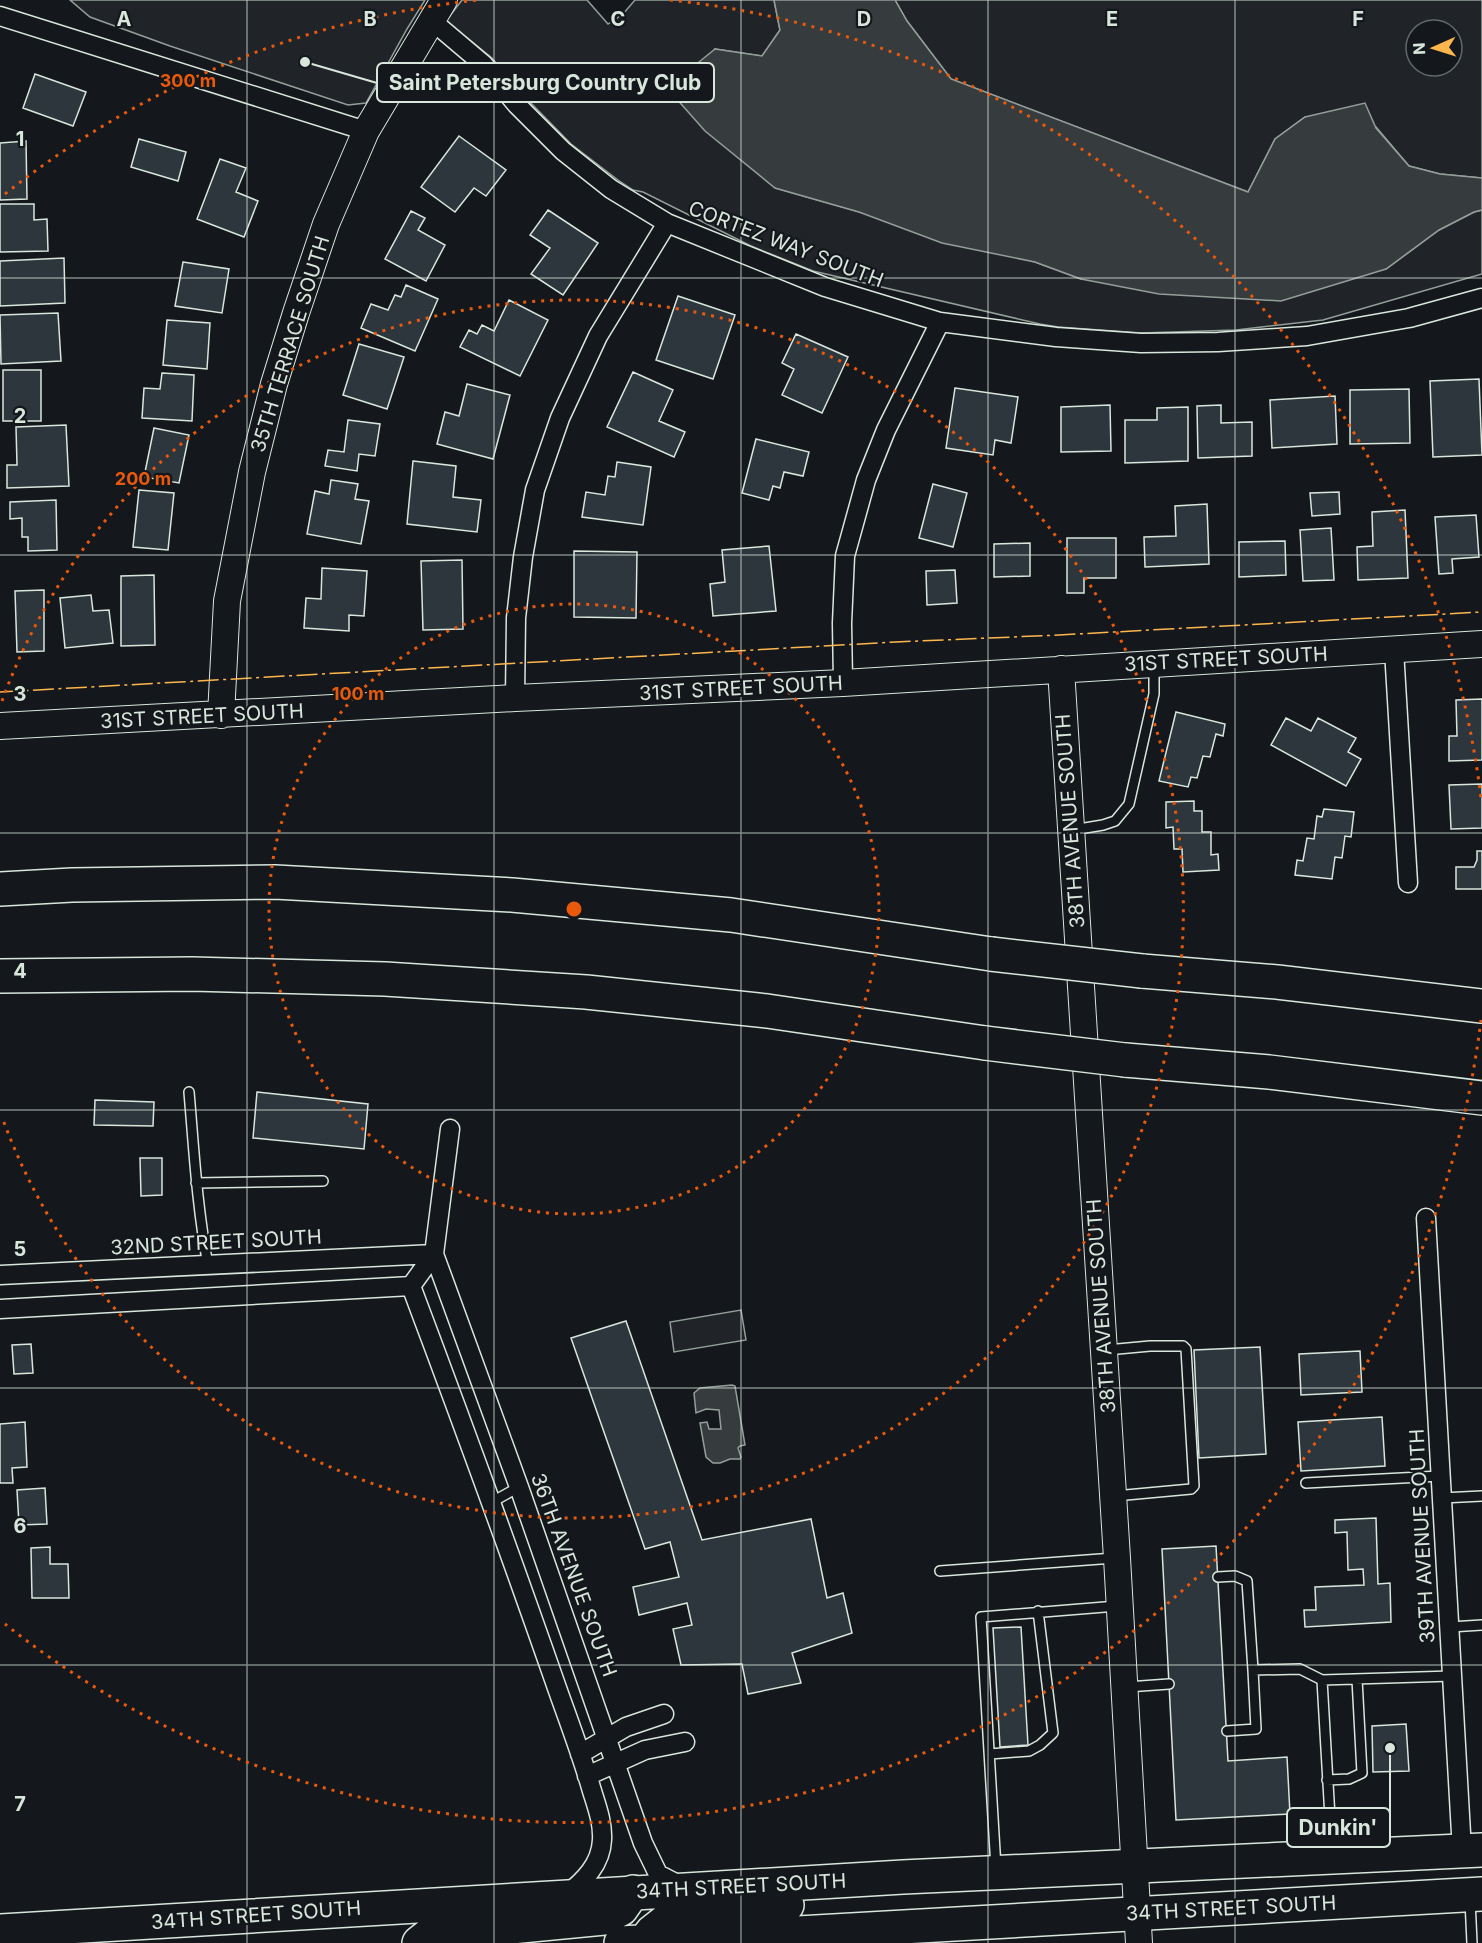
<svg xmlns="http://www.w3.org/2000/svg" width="1482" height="1943" viewBox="0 0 1482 1943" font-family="Inter,sans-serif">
<rect width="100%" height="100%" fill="#14181c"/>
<!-- green -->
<path fill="#202428" stroke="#939e99" stroke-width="1.5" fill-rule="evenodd" d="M 70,0 L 425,0 L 407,29 L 366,103 L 348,105 L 170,46 L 90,17 Z
M 462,0 L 587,0 L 608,24 L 623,14 L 635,0 L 774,0 L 780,30 L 762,56 L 715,49 L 775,188 L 1035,262 L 1081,279 L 1386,269 L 1439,230 L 1474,212 L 1482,210 L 1482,274 L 1323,320 L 1236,330 L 1141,333 L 1058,327 L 1040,324 L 813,271 L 751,246 L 643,192 L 633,190 L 618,180 L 571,144 L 526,98 L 492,58 L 446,21 Z
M 895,0 L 1482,0 L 1482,178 L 1440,174 L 1409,166 L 1376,127 L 1305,117 L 1275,139 L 1248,192 L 951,79 L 907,21 ZM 1416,30 L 1452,30 L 1452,66 L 1416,66 Z
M 741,1310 L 746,1340 L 674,1352 L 670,1322 Z"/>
<!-- water -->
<path fill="#363b3e" stroke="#939e99" stroke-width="1.5" d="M 774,0 L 895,0 L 907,21 L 951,79 L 1248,192 L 1275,139 L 1305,117 L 1365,103 L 1376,128 L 1409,166 L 1440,174 L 1482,178 L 1482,210 L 1474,212 L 1439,230 L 1386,269 L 1281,301 L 1159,294 L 1081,279 L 1035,262 L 942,243 L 859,212 L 775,188 L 705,131 L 667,88 L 715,49 L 762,56 L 780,30 Z
M 732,1385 L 735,1386 L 745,1445 L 740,1446 L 738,1448 L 741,1457 L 740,1459 L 730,1459 L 720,1463 L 713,1463 L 706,1457 L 700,1423 L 707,1422 L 709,1429 L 721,1429 L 719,1410 L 706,1409 L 696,1413 L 694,1393 L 700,1388 Z"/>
<!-- building -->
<path fill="#2c363c" stroke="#d8e6dc" stroke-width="1.5" d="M 35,74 L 86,92 L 73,126 L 23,108 Z
M 459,136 L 506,170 L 486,196 L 474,188 L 455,212 L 421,187 Z
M 139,139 L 186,152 L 178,181 L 131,167 Z
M 26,141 L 27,199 L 0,200 L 0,143 Z
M 220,159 L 246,168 L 236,192 L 258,201 L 244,237 L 197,219 Z
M 0,204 L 34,204 L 34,220 L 47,219 L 48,251 L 0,252 Z
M 548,210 L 598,243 L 563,295 L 531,274 L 550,248 L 530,235 Z
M 411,211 L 425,218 L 418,230 L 445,245 L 426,281 L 385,259 Z
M 64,258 L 65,303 L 0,306 L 0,261 Z
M 183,262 L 229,269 L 222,313 L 175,306 Z
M 406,285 L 438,299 L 415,351 L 361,328 L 371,304 L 388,310 L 395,295 L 401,297 Z
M 678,296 L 735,315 L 713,379 L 656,360 Z
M 509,300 L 548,320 L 520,376 L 460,347 L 469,330 L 477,334 L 482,325 L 494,331 Z
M 58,313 L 61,361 L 1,364 L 0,315 Z
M 167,320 L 210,323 L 207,369 L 163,365 Z
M 796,334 L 848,357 L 822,413 L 782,395 L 794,369 L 782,363 Z
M 359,344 L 404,357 L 387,409 L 343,395 Z
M 3,370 L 41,370 L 41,421 L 3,421 Z
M 633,372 L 673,390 L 659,421 L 685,432 L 674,457 L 607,427 Z
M 162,373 L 194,375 L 192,421 L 142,418 L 144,388 L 160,389 Z
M 1479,379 L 1482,455 L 1433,457 L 1430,381 Z
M 467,384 L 510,395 L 493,459 L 437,444 L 445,412 L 459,416 Z
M 955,388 L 1018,397 L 1011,443 L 995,440 L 993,455 L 946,448 Z
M 1409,389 L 1410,443 L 1350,444 L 1350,390 Z
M 1335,396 L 1337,444 L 1272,448 L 1270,400 Z
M 1110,405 L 1111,451 L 1061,452 L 1061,407 Z
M 1221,405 L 1221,423 L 1252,422 L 1252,456 L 1198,458 L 1197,406 Z
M 1188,407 L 1188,461 L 1125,463 L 1125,420 L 1157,420 L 1157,408 Z
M 348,420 L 380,424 L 375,456 L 359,454 L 357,471 L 325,466 L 328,450 L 344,452 Z
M 66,425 L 69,486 L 7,488 L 7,465 L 17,465 L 16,427 Z
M 154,428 L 189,435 L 179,483 L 144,477 Z
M 756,439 L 809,452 L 803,476 L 784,472 L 780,488 L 773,486 L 769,500 L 742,493 Z
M 413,461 L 456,466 L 453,497 L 481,500 L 477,532 L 407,524 Z
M 617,462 L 651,467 L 643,525 L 582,517 L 586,492 L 605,495 L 608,476 L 615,477 Z
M 331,480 L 358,484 L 355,499 L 369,501 L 361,544 L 307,534 L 315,491 L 329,494 Z
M 933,484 L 967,493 L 953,547 L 919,538 Z
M 139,490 L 174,493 L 168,550 L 133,547 Z
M 1339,492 L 1340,514 L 1312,516 L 1310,493 Z
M 56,500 L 57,550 L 28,551 L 28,537 L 22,537 L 22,518 L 10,519 L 10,502 Z
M 1207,504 L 1209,564 L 1145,567 L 1144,537 L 1176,536 L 1175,506 Z
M 1405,510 L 1408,578 L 1358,580 L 1357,547 L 1373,546 L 1372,512 Z
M 1476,515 L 1479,557 L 1452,559 L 1453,573 L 1439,574 L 1435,517 Z
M 1331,528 L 1334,580 L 1303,581 L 1300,530 Z
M 1067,538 L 1116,538 L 1116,578 L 1084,578 L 1084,593 L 1067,593 Z
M 1285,541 L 1286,575 L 1239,577 L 1239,542 Z
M 1030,543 L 1030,576 L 994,577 L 994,544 Z
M 769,546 L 776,611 L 713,616 L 710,584 L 725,582 L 722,550 Z
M 574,551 L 637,552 L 636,618 L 574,617 Z
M 462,560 L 463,629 L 423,630 L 421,561 Z
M 322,568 L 367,571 L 364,616 L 349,615 L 349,631 L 304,628 L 306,598 L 321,599 Z
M 955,570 L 957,603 L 927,605 L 926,571 Z
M 154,575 L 155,645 L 121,646 L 121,576 Z
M 44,590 L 44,651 L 17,652 L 15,591 Z
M 91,595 L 93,611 L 109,610 L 113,643 L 65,648 L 60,598 Z
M 1482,699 L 1482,760 L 1449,761 L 1449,736 L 1457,736 L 1456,700 Z
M 1176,712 L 1225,724 L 1223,736 L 1216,734 L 1210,757 L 1203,756 L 1197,778 L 1191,777 L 1188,787 L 1159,781 Z
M 1286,718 L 1311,731 L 1318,718 L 1356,738 L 1348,752 L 1361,759 L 1346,786 L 1271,745 Z
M 1482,784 L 1482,828 L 1451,829 L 1449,785 Z
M 1194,801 L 1194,811 L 1202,811 L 1202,832 L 1211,832 L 1211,855 L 1218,854 L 1219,870 L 1183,872 L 1182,849 L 1174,849 L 1173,827 L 1166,828 L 1166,802 Z
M 1324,809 L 1354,812 L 1351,837 L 1345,836 L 1342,858 L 1335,857 L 1332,879 L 1295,875 L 1297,860 L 1303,861 L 1307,838 L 1314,839 L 1317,816 L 1322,817 Z
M 1477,851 L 1482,851 L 1482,889 L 1456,889 L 1456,867 L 1474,867 L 1477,860 Z
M 257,1092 L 368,1104 L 364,1149 L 253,1138 Z
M 95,1100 L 154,1102 L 153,1126 L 94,1125 Z
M 140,1158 L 162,1158 L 162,1195 L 141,1196 Z
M 626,1321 L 702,1540 L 811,1519 L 827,1598 L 843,1593 L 852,1633 L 792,1653 L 801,1683 L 748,1694 L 742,1664 L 681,1665 L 673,1629 L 692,1625 L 687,1603 L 639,1615 L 633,1587 L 679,1577 L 670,1542 L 645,1549 L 571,1338 Z
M 31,1344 L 33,1373 L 14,1374 L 12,1345 Z
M 1260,1347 L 1266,1454 L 1199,1458 L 1194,1350 Z
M 1360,1351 L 1362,1392 L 1301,1395 L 1299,1354 Z
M 1382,1417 L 1385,1466 L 1301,1471 L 1298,1422 Z
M 25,1422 L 27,1467 L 12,1468 L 13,1483 L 0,1483 L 0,1424 Z
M 45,1488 L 47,1524 L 19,1525 L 17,1490 Z
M 1376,1518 L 1378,1584 L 1390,1583 L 1391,1622 L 1305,1627 L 1304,1610 L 1316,1610 L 1315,1587 L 1364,1585 L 1363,1569 L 1348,1570 L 1347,1532 L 1335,1533 L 1335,1520 Z
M 1216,1546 L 1228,1761 L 1287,1757 L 1290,1814 L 1176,1820 L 1162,1549 Z
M 50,1547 L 50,1564 L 68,1564 L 69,1598 L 32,1598 L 31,1548 Z
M 1021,1627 L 1028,1745 L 1000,1747 L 993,1628 Z
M 1406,1724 L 1409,1771 L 1373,1772 L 1372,1726 Z"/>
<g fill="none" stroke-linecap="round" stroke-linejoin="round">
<defs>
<path id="lane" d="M 1073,830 L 1103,825 L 1115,821 L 1129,804 L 1154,694 L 1154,667
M 189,1092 C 194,1150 197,1207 208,1265
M 196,1183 L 323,1181
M 1107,1350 L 1150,1346 L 1183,1346 L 1186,1349 L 1194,1486 L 1191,1489 L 1115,1496
M 1306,1483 L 1440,1476
M 1442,1498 L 1482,1496
M 492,1502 L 519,1487
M 940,1571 L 1114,1558
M 1218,1577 L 1235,1576 L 1247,1581 L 1253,1670 L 1300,1669 L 1322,1680 L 1452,1676
M 1450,1627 L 1482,1625
M 1322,1680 L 1332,1852
M 1127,1687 L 1169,1684
M 1227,1731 L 1256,1729 L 1253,1670
M 990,1754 L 1029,1751 L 1040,1745 L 1053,1733 L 1038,1611
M 1327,1780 L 1349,1779 L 1362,1773 L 1357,1679
M 996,1868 L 981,1617 L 1117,1606
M 1470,1900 L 1472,1943"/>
<path id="street" d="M 0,16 L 366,131
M 431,20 L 483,64 L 517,105 L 563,151 L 611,189 L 667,223 L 825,287 L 940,322 L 1056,337 L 1141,343 L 1218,342 L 1307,336 L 1409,318 L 1482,298
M 1394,650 L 1408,883
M 843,683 L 842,623 L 845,556 L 866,480 L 886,430 L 940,322
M 515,698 L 516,618 L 523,557 L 535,490 L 560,418 L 598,336 L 667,223
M 1426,1218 L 1462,1851
M 434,1254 L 519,1487 L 643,1843 L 658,1874 L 681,1886
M 0,1275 L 434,1254
M 411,1286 C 461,1419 510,1553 557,1688 C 569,1722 582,1756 592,1791 C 597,1807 603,1823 602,1840 C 601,1864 584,1881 566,1895
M 411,1286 L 434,1254 L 450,1129
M 0,1309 L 411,1286
M 580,1754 L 626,1727 L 664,1714
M 587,1776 L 645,1750 L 685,1742"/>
<path id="secondary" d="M 1061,669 L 1117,1558 L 1139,1943
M 221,715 L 227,601 L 252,472 L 274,384 L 296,313 L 326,224 L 366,131 L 444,0
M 0,726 L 515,698 L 843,683 L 1482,644"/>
<path id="highway" d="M 0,889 L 72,885 L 275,882 L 512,895 L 731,915 L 991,954
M 1142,971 L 1277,982 L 1482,1006
M 0,976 L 192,974 L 385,979 L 586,992 L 767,1011 L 985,1043
M 1125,1060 L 1269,1072 L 1482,1098
M 0,1931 L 903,1877 L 1482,1850
M 644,1942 L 652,1932 L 666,1921 L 683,1915 L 787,1905
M 419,1943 L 433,1932 L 501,1928 L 604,1918 L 621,1909 L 633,1892
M 621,1943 L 1482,1894"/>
</defs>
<!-- lane casing -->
<use href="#lane" stroke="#d8e6dc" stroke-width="12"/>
<!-- street casing -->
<use href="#street" stroke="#d8e6dc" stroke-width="21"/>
<!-- secondary casing -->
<use href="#secondary" stroke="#d8e6dc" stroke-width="28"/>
<!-- highway casing -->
<use href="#highway" stroke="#d8e6dc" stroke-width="36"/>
<!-- lane -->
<use href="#lane" stroke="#14181c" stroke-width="9"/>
<!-- street -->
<use href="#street" stroke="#14181c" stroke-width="18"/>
<!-- secondary -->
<use href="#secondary" stroke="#14181c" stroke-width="26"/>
<!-- highway -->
<use href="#highway" stroke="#14181c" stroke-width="33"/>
<defs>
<path id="highway-bridge" d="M 991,954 L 1142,971
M 985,1043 L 1125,1060"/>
</defs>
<!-- highway-bridge casing -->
<use href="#highway-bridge" stroke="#d8e6dc" stroke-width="36" stroke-linecap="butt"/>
<!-- highway-bridge -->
<use href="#highway-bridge" stroke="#14181c" stroke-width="33"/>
<!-- power -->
<path stroke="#ffb74d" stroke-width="1.5" stroke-dasharray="21 4.5 3 4.5" stroke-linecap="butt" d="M 0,692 L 896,642 L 1059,635 L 1482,612"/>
</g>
<!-- grid -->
<path fill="none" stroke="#d8e6dc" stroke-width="1.5" stroke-opacity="0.55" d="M 247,0 L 247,1943M 494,0 L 494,1943M 741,0 L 741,1943M 988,0 L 988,1943M 1235,0 L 1235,1943M 0,278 L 1482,278M 0,555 L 1482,555M 0,833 L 1482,833M 0,1110 L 1482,1110M 0,1388 L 1482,1388M 0,1665 L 1482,1665"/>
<!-- distance rings -->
<g fill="none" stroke="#e8590c" stroke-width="3" stroke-dasharray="3 6">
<circle cx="574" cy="909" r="305"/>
<path d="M2 701A609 609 0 1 1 2 1117"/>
<path d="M1481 1020A914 914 0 0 1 5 1624M5 194A914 914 0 0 1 478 0M670 0A914 914 0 0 1 1481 798"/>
</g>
<g text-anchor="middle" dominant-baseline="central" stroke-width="4.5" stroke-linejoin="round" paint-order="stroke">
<!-- street labels -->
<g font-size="20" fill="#d8e6dc" stroke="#14181c">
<text transform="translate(786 244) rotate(21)">CORTEZ WAY SOUTH</text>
<text transform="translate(290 344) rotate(-73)">35TH TERRACE SOUTH</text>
<text transform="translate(1226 659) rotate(-3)">31ST STREET SOUTH</text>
<text transform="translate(741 688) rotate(-3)">31ST STREET SOUTH</text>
<text transform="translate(202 716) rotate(-3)">31ST STREET SOUTH</text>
<text transform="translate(1070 821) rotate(-94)">38TH AVENUE SOUTH</text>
<text transform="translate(216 1242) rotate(-3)">32ND STREET SOUTH</text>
<text transform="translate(1101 1306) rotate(-94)">38TH AVENUE SOUTH</text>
<text transform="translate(1422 1536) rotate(-93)">39TH AVENUE SOUTH</text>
<text transform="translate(574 1575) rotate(70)">36TH AVENUE SOUTH</text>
<text transform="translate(741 1886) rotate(-3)">34TH STREET SOUTH</text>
<text transform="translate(1231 1908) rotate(-3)">34TH STREET SOUTH</text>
<text transform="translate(256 1915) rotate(-4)">34TH STREET SOUTH</text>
</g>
</g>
<g font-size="20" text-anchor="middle" font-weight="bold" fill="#d8e6dc" stroke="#14181c" stroke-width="4.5" stroke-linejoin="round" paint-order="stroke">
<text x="124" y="26">A</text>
<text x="370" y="26">B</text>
<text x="618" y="26">C</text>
<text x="864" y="26">D</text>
<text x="1112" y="26">E</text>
<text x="1358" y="26">F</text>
<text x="20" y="146">1</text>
<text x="20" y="423">2</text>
<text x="20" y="701">3</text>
<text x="20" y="978">4</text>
<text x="20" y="1256">5</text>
<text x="20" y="1533">6</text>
<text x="20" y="1811">7</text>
</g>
<circle cx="574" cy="909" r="9" fill="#e8590c" stroke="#14181c" stroke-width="3"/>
<g font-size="18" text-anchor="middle" font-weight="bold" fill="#e8590c" stroke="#14181c" stroke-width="4.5" stroke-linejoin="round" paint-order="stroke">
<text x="188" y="87">300 m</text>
<text x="143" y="485">200 m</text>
<text x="358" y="700">100 m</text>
</g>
<!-- callouts -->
<path fill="none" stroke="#d8e6dc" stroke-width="2" d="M305 62L377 83M1390 1748L1390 1828"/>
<g fill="#d8e6dc" stroke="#14181c" stroke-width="2">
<circle cx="305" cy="62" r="6"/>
<circle cx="1390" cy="1748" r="6"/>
</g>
<g fill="#14181c" stroke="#d8e6dc" stroke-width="2">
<rect x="377" y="63" width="337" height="39" rx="6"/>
<rect x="1287" y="1808" width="103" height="39" rx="6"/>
</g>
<g font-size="21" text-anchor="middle" font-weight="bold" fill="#d8e6dc">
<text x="545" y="90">Saint Petersburg Country Club</text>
<text x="1338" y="1835">Dunkin'</text>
</g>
<!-- north arrow -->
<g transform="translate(1434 48) rotate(267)"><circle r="28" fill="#14181c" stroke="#626a69" stroke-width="1.5"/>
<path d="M0-4.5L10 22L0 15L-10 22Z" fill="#ffb74d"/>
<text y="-9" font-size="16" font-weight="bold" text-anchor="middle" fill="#d8e6dc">N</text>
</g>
</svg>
